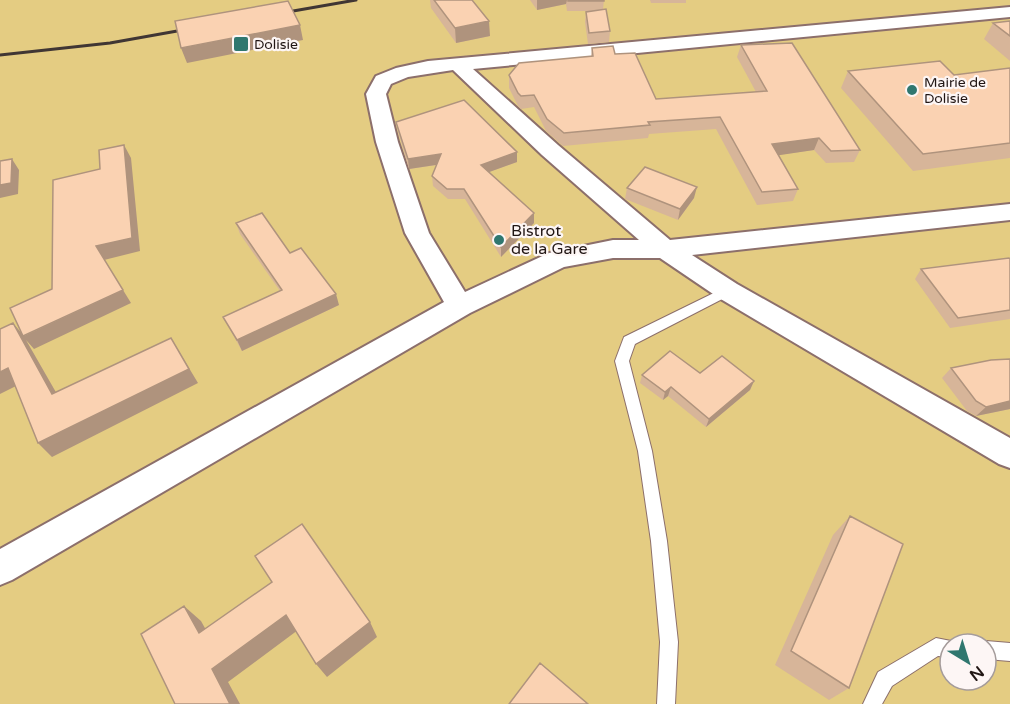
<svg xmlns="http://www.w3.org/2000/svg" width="1010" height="704" viewBox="0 0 1010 704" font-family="'Varela Round',sans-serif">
<rect width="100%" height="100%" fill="#fdf6f5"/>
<!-- green -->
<path fill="#e4cc82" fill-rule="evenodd" d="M 0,0 L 1010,0 L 1010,704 L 0,704 ZM 950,644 L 986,644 L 986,680 L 950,680 Z"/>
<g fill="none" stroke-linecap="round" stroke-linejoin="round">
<defs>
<path id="lane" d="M 728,286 L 734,291 L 732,294 L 635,344 L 629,361 L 652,451 L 667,541 L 678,642 L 675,704 L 657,704 L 660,642 L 651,541 L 638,451 L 615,361 L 624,337 Z
M 936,638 L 956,642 L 957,644 L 950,644 L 950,657 L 938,656 L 892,686 L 882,704 L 863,704 L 878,672 Z
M 986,641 L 1010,643 L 1010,661 L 986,659 L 986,644 L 979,644 Z"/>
<path id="street" d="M 1010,7 L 1010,17 L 473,69 L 558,145 L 670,240 L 1010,204 L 1010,220 L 692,255 L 737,284 L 1010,438 L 1010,468 L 999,464 L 719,298 L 660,258 L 613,258 L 564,267 L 470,313 L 12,580 L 0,585 L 0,549 L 444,302 L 405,233 L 376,142 L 366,94 L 376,76 L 396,68 L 428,61 ZM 453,70 L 542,155 L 639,240 L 613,240 L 549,253 L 465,292 L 429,233 L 398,142 L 386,94 L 391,84 L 408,77 Z"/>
</defs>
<!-- lane casing -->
<use href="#lane" stroke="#8c6f6b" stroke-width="2"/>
<!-- street casing -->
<use href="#street" stroke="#8c6f6b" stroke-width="4"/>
<!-- lane -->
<use href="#lane" fill="#fff" fill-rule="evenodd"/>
<!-- street -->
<use href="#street" fill="#fff" fill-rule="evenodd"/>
<!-- rail -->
<path stroke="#403634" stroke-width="3" d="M 276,14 L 356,0
M 0,55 L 110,43 L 194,28"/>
</g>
<!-- wall -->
<path fill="#d7b599" d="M 430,0 L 472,0 L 490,36 L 456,43 L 431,8 Z
M 530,0 L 604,0 L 603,9 L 610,31 L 609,42 L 588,44 L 585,22 L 586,12 L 592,11 L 567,11 L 566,4 L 537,10 Z
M 650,0 L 686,0 L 686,3 L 651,3 Z
M 1010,21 L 1010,61 L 984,39 L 993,23 Z
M 741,45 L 860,150 L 854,162 L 826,163 L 814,150 L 778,155 L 798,189 L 793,201 L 757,205 L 716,129 L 649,134 L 648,138 L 563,146 L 546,131 L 534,107 L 521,109 L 518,106 L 509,88 L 509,75 L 591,57 L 592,48 L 615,54 L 656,99 L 756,92 L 737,57 Z
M 1010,68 L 1010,158 L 913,171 L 841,88 L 848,71 L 954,75 Z
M 396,122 L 517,152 L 517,162 L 489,172 L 534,223 L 501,257 L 465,199 L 448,199 L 433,186 L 432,176 L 437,165 L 409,169 L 398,132 Z
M 627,188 L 694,198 L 678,220 L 625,199 Z
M 236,223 L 290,253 L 339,305 L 242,351 L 223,317 L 280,291 L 240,234 Z
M 1010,259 L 1010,319 L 950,328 L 915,279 L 921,269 Z
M 1010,359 L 1010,409 L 976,416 L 967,411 L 942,378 L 951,368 Z
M 700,373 L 754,381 L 750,390 L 706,427 L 668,396 L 663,400 L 640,383 L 642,375 Z
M 850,516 L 849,688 L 829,700 L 775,665 L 833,535 Z"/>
<!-- shaded-wall -->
<path fill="#af937d" d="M 537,0 L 567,0 L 566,4 L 537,10 Z
M 489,21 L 490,36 L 456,43 L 455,28 Z
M 300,25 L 303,40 L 187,63 L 181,48 Z
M 819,138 L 814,150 L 767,157 L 772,144 Z
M 124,145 L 131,158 L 140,251 L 104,260 L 96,246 Z
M 517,152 L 517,162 L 481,175 L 481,165 Z
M 441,154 L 442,164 L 409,169 L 408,159 Z
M 12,159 L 19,170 L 18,194 L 0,198 L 0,185 Z
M 697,187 L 694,198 L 678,220 L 680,209 Z
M 534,213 L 534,223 L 501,257 L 501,247 Z
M 123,290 L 131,303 L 34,349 L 26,340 L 65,408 L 52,394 L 13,323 L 24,336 Z
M 336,294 L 339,305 L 242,351 L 237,340 Z
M 171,338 L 198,383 L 52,457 L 38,443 Z
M 8,368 L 22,383 L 0,394 L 0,372 Z
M 754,381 L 750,390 L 706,427 L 709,419 Z
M 671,387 L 668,396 L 663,400 L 665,392 Z
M 1010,401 L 1010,409 L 976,416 L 986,407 Z
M 184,606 L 201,621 L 216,648 L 199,633 Z
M 286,615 L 298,630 L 228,682 L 240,704 L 230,704 L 212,669 Z
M 370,622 L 377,637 L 327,677 L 316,664 Z"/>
<!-- building -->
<path fill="#fad2b2" stroke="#af937d" stroke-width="1.5" d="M 434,0 L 472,0 L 489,21 L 455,28 Z
M 568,0 L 604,0 L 604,1 L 568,1 Z
M 288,1 L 300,25 L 181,48 L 175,21 Z
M 606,9 L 610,31 L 589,33 L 586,12 Z
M 1010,21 L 1010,36 L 993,23 Z
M 792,43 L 860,150 L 831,151 L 819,138 L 772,144 L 798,189 L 762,192 L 720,117 L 648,122 L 650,125 L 564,133 L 547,119 L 534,95 L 521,96 L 518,93 L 509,75 L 519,63 L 593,56 L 592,48 L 613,46 L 615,54 L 635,53 L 656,99 L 767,91 L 741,45 Z
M 940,61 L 954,75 L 1010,68 L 1010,143 L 923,154 L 848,71 Z
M 464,100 L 517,152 L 481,165 L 534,213 L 501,247 L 464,189 L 447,189 L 432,176 L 441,154 L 408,159 L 396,122 Z
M 124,145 L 132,238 L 96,246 L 123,290 L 23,336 L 10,308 L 52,289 L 53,180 L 100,169 L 99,150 Z
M 12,159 L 11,183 L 0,185 L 0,161 Z
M 645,167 L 697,187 L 680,209 L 627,188 Z
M 262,213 L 290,253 L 301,248 L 336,294 L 237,340 L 223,317 L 282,290 L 236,223 Z
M 1009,258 L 1010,259 L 1010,310 L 958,318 L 921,269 Z
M 13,323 L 52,394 L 171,338 L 189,369 L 38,443 L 8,368 L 0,372 L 0,329 Z
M 670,351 L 700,373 L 722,356 L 754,381 L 709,419 L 671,387 L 665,392 L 642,375 Z
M 1010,359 L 1010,401 L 986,407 L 976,401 L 951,368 L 991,360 Z
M 850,516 L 903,544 L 849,688 L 791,651 Z
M 302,524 L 370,622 L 316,664 L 286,615 L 212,669 L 230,704 L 175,704 L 141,634 L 184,606 L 199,633 L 272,582 L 255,556 Z
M 540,663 L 588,704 L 509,704 Z"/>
<!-- markers -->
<g fill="#30776f" stroke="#fdf6f5" stroke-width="2">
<rect x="233" y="36" width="16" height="16" rx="3"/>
<circle cx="912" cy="90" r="6"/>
<circle cx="499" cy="240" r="6"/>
</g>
<g text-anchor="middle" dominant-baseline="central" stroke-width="4.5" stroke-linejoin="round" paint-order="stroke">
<!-- far-poi labels -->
<g font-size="14" fill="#211614" stroke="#fdf6f5" text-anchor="start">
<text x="254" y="44">Dolisie</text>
<text x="924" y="82">Mairie de<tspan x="924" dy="16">Dolisie</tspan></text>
</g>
<!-- poi labels -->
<g font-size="16" fill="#211614" stroke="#fdf6f5" text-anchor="start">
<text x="511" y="231">Bistrot<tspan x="511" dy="18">de la Gare</tspan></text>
</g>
</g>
<!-- north arrow -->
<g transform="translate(968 662) rotate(142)"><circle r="28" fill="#fdf6f5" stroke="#a59c9b" stroke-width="1.5"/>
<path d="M0-4.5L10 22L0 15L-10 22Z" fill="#30776f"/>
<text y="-9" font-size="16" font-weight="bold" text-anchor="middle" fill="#211614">N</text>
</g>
</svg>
